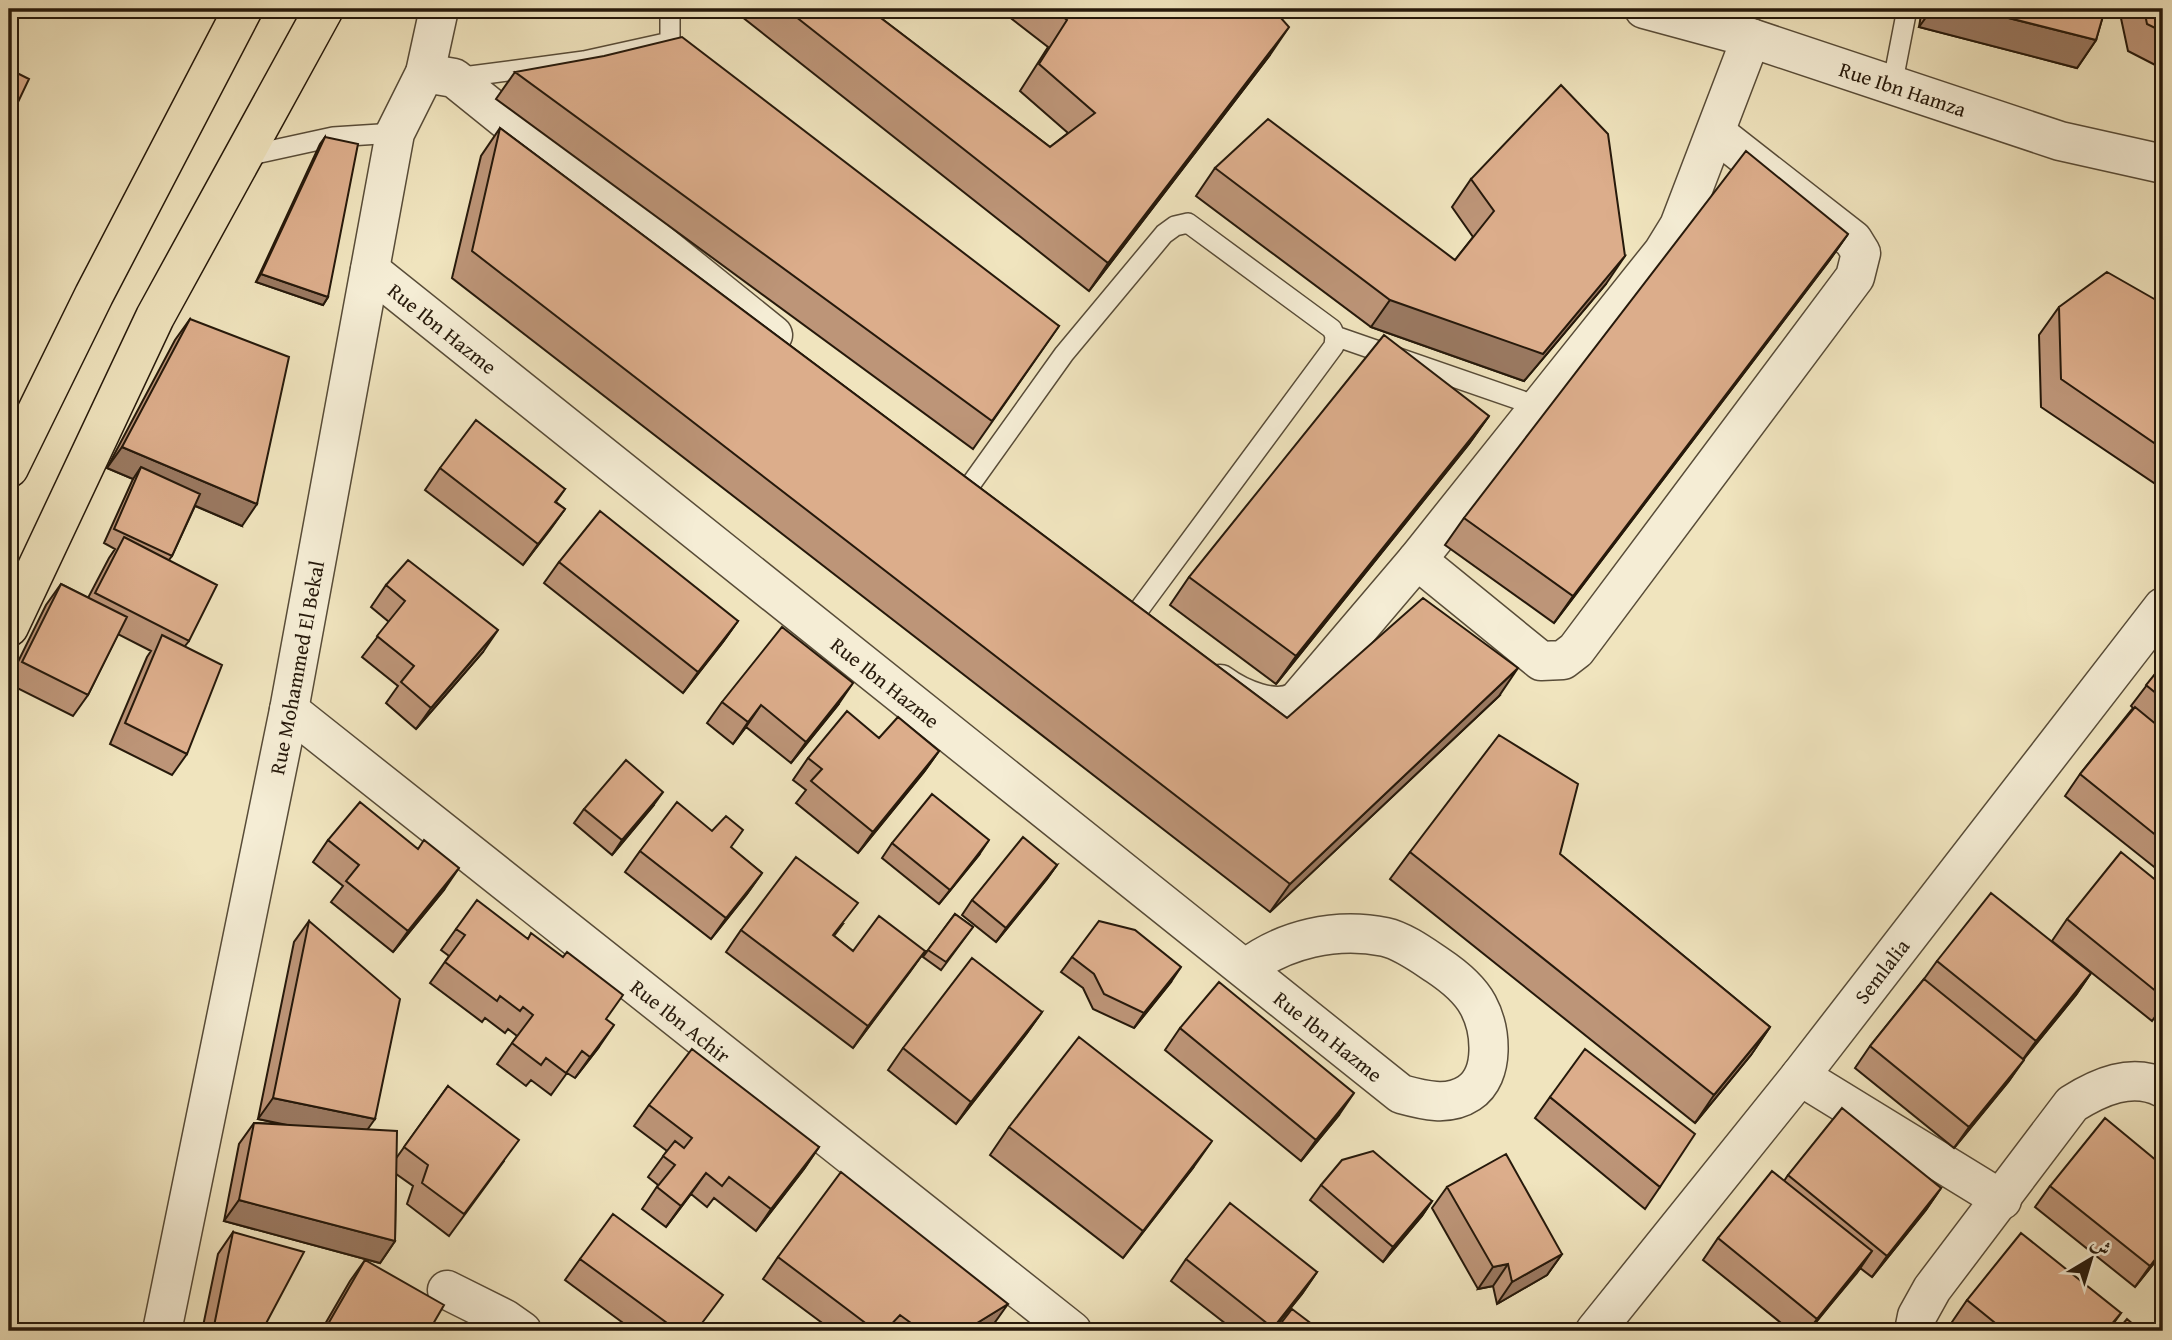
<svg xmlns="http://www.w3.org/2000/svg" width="2172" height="1340" viewBox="0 0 2172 1340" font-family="'Gentium Book Plus',Amiri,serif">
<rect width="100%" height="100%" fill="#f0e4be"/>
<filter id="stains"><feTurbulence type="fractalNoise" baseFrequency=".00286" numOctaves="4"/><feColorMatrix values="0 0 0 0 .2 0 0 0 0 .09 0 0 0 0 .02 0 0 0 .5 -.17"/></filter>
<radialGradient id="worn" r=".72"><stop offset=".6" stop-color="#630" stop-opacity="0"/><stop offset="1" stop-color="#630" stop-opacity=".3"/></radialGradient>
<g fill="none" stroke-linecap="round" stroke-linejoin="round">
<defs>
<path id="lane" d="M 455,78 L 584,61 L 670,42 L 670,9
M 1892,86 L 1907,9
M 246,156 L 333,137 L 395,133
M 1335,336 L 1540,407
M 966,491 L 1064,354 L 1164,234 L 1175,226 L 1188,223 L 1332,329 L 1335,336 L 1334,346 L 1132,619"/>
<g id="street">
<path id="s1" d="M 1644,9 L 1751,38 L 2060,141 L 2163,164"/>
<path d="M 425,73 L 454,78 L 773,335"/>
<path id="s2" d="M 370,270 L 1401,1094 C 1423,1100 1448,1107 1469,1093 C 1496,1075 1491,1029 1478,1005 C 1469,988 1452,975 1437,965 C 1422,955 1403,941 1385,937 C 1336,927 1284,939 1245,969"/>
<path d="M 1417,560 L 1541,661 L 1563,660 L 1576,650 L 1855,277 L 1861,253 L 1853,240 L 1716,133"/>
<path d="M 1220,684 C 1239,698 1275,714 1297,701 L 1417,560 L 1663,252 L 1679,226 L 1751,38"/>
<path id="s3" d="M 289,710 L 1072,1331"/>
<path d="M 1800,1076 L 2002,1200"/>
<path d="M 447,1290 L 505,1319 L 522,1331"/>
<path id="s4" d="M 162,1331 L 289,710 L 395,133 L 425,73 L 439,9"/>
<path id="s5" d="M 1595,1331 L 1800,1076 L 2163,607"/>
<path d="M 1914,1331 L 1917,1316 L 1932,1289 L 2072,1104 C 2099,1087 2132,1072 2163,1088"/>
</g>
<path id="primary" d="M 9,468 L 94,295 L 243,9
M 9,627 L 155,317 L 324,9"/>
</defs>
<!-- lane casing -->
<use href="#lane" stroke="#584c38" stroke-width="22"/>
<!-- street casing -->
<use href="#street" stroke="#584c38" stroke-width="41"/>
<!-- primary casing -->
<use href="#primary" stroke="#26190b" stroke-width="41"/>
<!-- lane -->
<use href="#lane" stroke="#f5edd5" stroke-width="19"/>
<!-- street -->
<use href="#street" stroke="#f5edd5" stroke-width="38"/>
<!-- primary -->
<use href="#primary" stroke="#f0e4be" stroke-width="38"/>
</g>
<!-- wall -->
<path fill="#bd9578" stroke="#26190b" stroke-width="2" d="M 732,9 L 869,9 L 1050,147 L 1068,133 L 1020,91 L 1048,47 L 999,9 L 1273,9 L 1270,55 L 1089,291 Z
M 1922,9 L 2105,9 L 2096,40 L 2077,68 L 1919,27 Z
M 2119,9 L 2163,9 L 2163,69 L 2128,51 Z
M 515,72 L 1059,326 L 973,449 L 496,99 Z
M 500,128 L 1287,718 L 1499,696 L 1270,912 L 452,278 L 481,156 Z
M 325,137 L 328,297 L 323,305 L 256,282 L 320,144 Z
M 1215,168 L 1455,260 L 1473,237 L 1452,207 L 1471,179 L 1606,284 L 1524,381 L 1371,327 L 1196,196 Z
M 1848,234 L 1829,261 L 1554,623 L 1445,545 L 1464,518 Z
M 2163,304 L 2163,489 L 2041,407 L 2039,335 L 2059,307 Z
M 190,319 L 242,526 L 195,506 L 172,556 L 169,560 L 189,641 L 185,646 L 187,754 L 172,775 L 110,744 L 147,657 L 151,651 L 118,634 L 88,695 L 73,716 L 9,684 L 9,680 L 46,605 L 61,584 L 88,598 L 109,558 L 115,549 L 104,543 L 133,479 L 107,468 L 175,340 Z
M 1489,416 L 1469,444 L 1276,684 L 1170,605 L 1189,577 Z
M 440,468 L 565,489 L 556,502 L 565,509 L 523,565 L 425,490 Z
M 559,562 L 738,621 L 723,642 L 683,693 L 544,583 Z
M 386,585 L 483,652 L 416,729 L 386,703 L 398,686 L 362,657 L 389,622 L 371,607 Z
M 2163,664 L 2163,874 L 2065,796 L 2080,774 L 2133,708 L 2131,706 Z
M 722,702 L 838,705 L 791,763 L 746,727 L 733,744 L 707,723 Z
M 879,738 L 939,751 L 924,772 L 858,853 L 796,803 L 806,790 L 793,780 L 808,758 Z
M 653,806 L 612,855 L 574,823 L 584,809 Z
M 328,840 L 444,890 L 393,952 L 331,902 L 343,886 L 313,862 Z
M 892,843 L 979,855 L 939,904 L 882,858 Z
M 731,848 L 762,873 L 747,894 L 711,939 L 625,872 L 640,851 Z
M 1410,852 L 1560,854 L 1770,1027 L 1751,1055 L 1695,1123 L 1390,879 Z
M 1057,865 L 1047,879 L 996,942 L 962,915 L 972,900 Z
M 2163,886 L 2163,1006 L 2152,1021 L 2052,941 L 2067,919 Z
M 955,914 L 973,927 L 941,970 L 923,957 Z
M 309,921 L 368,1129 L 397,1157 L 448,1086 L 504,1161 L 449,1236 L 407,1204 L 413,1186 L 396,1174 L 395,1241 L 380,1263 L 224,1221 L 239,1144 L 254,1123 L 283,1124 L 258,1119 L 294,942 Z
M 843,924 L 834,936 L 853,951 L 925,951 L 853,1048 L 726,952 L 741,930 Z
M 456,929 L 606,1019 L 599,1047 L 575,1078 L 567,1073 L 551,1095 L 531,1080 L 526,1086 L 497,1064 L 517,1036 L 508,1029 L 505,1033 L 485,1018 L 482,1022 L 430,983 L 449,956 L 441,950 Z
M 1072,957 L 1171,982 L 1134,1028 L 1093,1009 L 1083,988 L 1061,972 Z
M 1937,961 L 2091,973 L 2076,995 L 2023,1060 L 2009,1081 L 1954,1148 L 1855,1068 L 1870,1046 L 1924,979 Z
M 1042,1012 L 1027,1033 L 956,1124 L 888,1070 L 903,1048 Z
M 1180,1028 L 1339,1115 L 1301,1161 L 1165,1050 Z
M 1550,1097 L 1660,1187 L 1645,1209 L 1535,1118 Z
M 649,1105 L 819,1147 L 804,1169 L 756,1231 L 714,1198 L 707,1207 L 691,1194 L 666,1227 L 642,1209 L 658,1185 L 648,1177 L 667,1151 L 634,1126 Z
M 1009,1127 L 1193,1168 L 1123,1258 L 990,1155 Z
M 2163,1166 L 2163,1252 L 2135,1287 L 2035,1207 L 2050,1186 Z
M 1788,1175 L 1941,1188 L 1926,1210 L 1872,1277 L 1860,1268 L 1809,1331 L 1791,1331 L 1703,1260 L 1718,1238 L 1784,1181 Z
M 1321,1185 L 1432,1201 L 1422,1216 L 1383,1262 L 1310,1200 Z
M 1447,1187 L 1562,1254 L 1547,1275 L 1497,1304 L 1493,1286 L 1478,1289 L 1432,1208 Z
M 233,1232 L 262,1331 L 202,1331 L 218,1254 Z
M 778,1257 L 993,1325 L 984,1331 L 833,1331 L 763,1279 Z
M 580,1259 L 697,1331 L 634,1331 L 565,1280 Z
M 1186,1259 L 1317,1272 L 1302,1294 L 1272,1331 L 1235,1331 L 1171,1281 Z
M 365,1260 L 429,1331 L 321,1331 L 350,1281 Z
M 1967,1300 L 2121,1313 L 2108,1331 L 1963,1331 L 1952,1322 Z"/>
<!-- shaded-wall -->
<path fill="#9a7961" stroke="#26190b" stroke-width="2" d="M 1932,9 L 1973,9 L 2096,40 L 2077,68 L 1919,27 Z
M 1289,27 L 1270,55 L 1089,291 L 1108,263 Z
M 1848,234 L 1829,261 L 1554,623 L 1573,596 Z
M 1625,256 L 1606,284 L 1524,381 L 1371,327 L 1390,300 Z
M 261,274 L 328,297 L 323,305 L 256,282 Z
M 1489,416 L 1469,444 L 1276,684 L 1296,656 Z
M 122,447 L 257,504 L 242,526 L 136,480 L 141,467 L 133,479 L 107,468 Z
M 565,509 L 550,530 L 523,565 L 538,544 Z
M 738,621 L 723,642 L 683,693 L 698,672 Z
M 498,630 L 483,652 L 416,729 L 431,708 Z
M 1518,668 L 1499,696 L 1270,912 L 1290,884 Z
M 853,683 L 838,705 L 791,763 L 806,742 Z
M 761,705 L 746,727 L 733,744 L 748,722 Z
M 939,751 L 924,772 L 858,853 L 873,832 Z
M 663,792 L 653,806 L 612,855 L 622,840 Z
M 989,840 L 979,855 L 939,904 L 950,890 Z
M 1057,865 L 1047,879 L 996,942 L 1006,928 Z
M 459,868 L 444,890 L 393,952 L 408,931 Z
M 762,873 L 747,894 L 711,939 L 726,918 Z
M 925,951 L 910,972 L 853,1048 L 868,1026 Z
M 1181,967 L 1171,982 L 1134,1028 L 1144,1013 Z
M 2091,973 L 2076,995 L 2021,1062 L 2036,1041 Z
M 1042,1012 L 1027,1033 L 956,1124 L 971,1102 Z
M 614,1025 L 599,1047 L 575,1078 L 590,1057 Z
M 1770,1027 L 1751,1055 L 1695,1123 L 1714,1095 Z
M 2024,1060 L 2009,1081 L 1954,1148 L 1969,1127 Z
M 1354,1093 L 1339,1115 L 1301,1161 L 1316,1140 Z
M 273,1098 L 375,1119 L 360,1140 L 258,1119 Z
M 1212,1141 L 1193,1168 L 1123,1258 L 1143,1231 Z
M 819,1147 L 804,1169 L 756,1231 L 771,1209 Z
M 706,1173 L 691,1194 L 666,1227 L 681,1206 Z
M 1941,1188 L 1926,1210 L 1872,1277 L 1887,1256 Z
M 239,1200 L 395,1241 L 380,1263 L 224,1221 Z
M 1432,1201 L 1422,1216 L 1383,1262 L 1393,1247 Z
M 2163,1249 L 2163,1252 L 2135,1287 L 2150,1266 Z
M 1872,1251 L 1857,1273 L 1808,1331 L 1817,1319 Z
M 1562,1254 L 1547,1275 L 1497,1304 L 1512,1282 Z
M 1508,1264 L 1493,1286 L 1478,1289 L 1493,1267 Z
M 1317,1272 L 1302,1294 L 1272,1331 L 1271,1331 Z
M 1008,1304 L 993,1325 L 984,1331 L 964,1331 Z"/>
<!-- building -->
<path fill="#dcad8b" stroke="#26190b" stroke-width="2" d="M 786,9 L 869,9 L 1050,147 L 1095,113 L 1039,64 L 1067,20 L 1053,9 L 1273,9 L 1289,27 L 1108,263 Z
M 1973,9 L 2105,9 L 2096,40 Z
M 2144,9 L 2163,9 L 2163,32 L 2147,24 Z
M 682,37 L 1059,326 L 992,421 L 515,72 L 604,56 Z
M 9,69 L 29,79 L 9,121 Z
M 1561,85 L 1608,134 L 1625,256 L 1543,354 L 1390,300 L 1215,168 L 1268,119 L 1455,260 L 1494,211 L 1471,179 Z
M 500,128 L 1287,718 L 1423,598 L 1518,668 L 1290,884 L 472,251 Z
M 325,137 L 358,144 L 328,297 L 261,274 Z
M 1746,151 L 1848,234 L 1573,596 L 1464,518 Z
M 2107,272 L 2163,304 L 2163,449 L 2061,379 L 2059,307 Z
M 190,319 L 289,357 L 257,504 L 122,447 Z
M 1384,335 L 1489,416 L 1296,656 L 1189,577 Z
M 476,420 L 565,489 L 555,502 L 565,509 L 538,544 L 440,468 Z
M 141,467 L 200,494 L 172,556 L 114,529 Z
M 600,511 L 738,621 L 698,672 L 559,562 Z
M 124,537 L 217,585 L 189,641 L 95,593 Z
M 408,560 L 498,630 L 431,708 L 401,682 L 414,666 L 377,636 L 405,601 L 386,585 Z
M 61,584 L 127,617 L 88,695 L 22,662 Z
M 782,627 L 853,683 L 806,742 L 761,705 L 748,722 L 722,702 Z
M 162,635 L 222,665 L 187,754 L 125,723 Z
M 2163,664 L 2163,699 L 2146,685 Z
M 2135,707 L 2163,730 L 2163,841 L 2080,774 Z
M 847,711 L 879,738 L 898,717 L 939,751 L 873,832 L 811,781 L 822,769 L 808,758 Z
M 1499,735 L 1578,784 L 1560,854 L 1770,1027 L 1714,1095 L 1410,852 Z
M 626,760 L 663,792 L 622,840 L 584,809 Z
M 932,794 L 989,840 L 950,890 L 892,843 Z
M 360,802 L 418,849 L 424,840 L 459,868 L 408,931 L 346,881 L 359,865 L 328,840 Z
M 677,802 L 712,831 L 726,816 L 743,830 L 731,847 L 762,873 L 726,918 L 640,851 Z
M 1023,837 L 1057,865 L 1006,928 L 972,900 Z
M 2121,852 L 2163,886 L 2163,997 L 2067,919 Z
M 796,857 L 858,903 L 833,935 L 853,951 L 879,916 L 925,951 L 868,1026 L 741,930 Z
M 1991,893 L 2091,973 L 2036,1041 L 1937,961 Z
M 477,900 L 528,939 L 531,933 L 563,957 L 567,952 L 623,995 L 606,1019 L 614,1025 L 590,1057 L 582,1051 L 566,1073 L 546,1058 L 541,1065 L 512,1043 L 533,1015 L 523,1007 L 520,1011 L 500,996 L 497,1001 L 445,962 L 465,935 L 456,929 Z
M 955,914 L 973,927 L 946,962 L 928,950 Z
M 309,921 L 400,999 L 375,1119 L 273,1098 Z
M 1099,921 L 1135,930 L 1181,967 L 1144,1013 L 1104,994 L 1094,974 L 1072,957 Z
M 972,958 L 1042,1012 L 971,1102 L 903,1048 Z
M 1924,979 L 2024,1060 L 1969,1127 L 1870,1046 Z
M 1219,982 L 1354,1093 L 1316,1140 L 1180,1028 Z
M 1079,1037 L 1212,1141 L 1143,1231 L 1009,1127 Z
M 692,1049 L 819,1147 L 771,1209 L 729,1177 L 722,1186 L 706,1173 L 681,1206 L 657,1187 L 675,1165 L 663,1156 L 675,1141 L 684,1148 L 692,1138 L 649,1105 Z
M 1585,1049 L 1695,1134 L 1660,1187 L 1550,1097 Z
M 448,1086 L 519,1140 L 464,1214 L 422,1183 L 428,1165 L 404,1147 Z
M 1842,1108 L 1941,1188 L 1887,1256 L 1788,1175 Z
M 2105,1118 L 2163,1166 L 2163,1249 L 2150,1266 L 2050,1186 Z
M 254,1123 L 397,1131 L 395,1241 L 239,1200 Z
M 1373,1151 L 1432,1201 L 1393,1247 L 1321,1185 L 1342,1160 Z
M 1506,1154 L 1562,1254 L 1512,1282 L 1508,1264 L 1493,1267 L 1447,1187 Z
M 1772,1171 L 1872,1251 L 1817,1319 L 1718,1238 Z
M 841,1172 L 1008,1304 L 964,1331 L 922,1331 L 900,1315 L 885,1331 L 876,1331 L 778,1257 Z
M 1230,1203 L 1317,1272 L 1273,1328 L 1186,1259 Z
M 613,1214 L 723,1295 L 696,1331 L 678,1331 L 580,1259 Z
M 233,1232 L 304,1252 L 262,1331 L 213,1331 Z
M 2021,1233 L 2121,1313 L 2106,1331 L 2005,1331 L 1967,1300 Z
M 365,1260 L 444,1305 L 429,1331 L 324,1331 Z
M 1292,1309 L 1321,1331 L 1275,1331 Z
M 2127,1319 L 2141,1331 L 2117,1331 Z"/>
<g text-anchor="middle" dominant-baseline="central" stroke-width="6" stroke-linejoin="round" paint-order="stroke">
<!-- street labels -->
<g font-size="21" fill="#26190b" stroke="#f5edd5">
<text stroke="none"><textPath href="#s1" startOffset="271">Rue Ibn Hamza</textPath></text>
<text stroke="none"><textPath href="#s2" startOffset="93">Rue Ibn Hazme</textPath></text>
<text stroke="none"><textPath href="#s4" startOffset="677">Rue Mohammed El Bekal</textPath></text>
<text stroke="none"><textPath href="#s2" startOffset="660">Rue Ibn Hazme</textPath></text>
<text stroke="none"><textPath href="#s5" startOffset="460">Semlalia</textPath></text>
<text stroke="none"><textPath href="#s3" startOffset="500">Rue Ibn Achir</textPath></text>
<text stroke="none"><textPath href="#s2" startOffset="1227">Rue Ibn Hazme</textPath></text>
</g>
</g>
<!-- margin -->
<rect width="2172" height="1340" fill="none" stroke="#f0e4be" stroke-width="35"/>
<rect x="10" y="10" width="2151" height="1319" fill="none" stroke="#26190b" stroke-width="3.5"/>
<rect x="18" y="18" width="2137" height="1305" fill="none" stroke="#26190b" stroke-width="2"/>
<!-- north arrow -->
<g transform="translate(2091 1259) rotate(38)" stroke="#f5edd5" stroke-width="5" paint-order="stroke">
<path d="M0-5L12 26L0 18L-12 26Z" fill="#26190b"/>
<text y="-10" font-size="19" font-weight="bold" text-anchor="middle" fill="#26190b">ش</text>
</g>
<rect width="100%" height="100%" filter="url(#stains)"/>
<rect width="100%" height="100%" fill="url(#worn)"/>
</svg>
